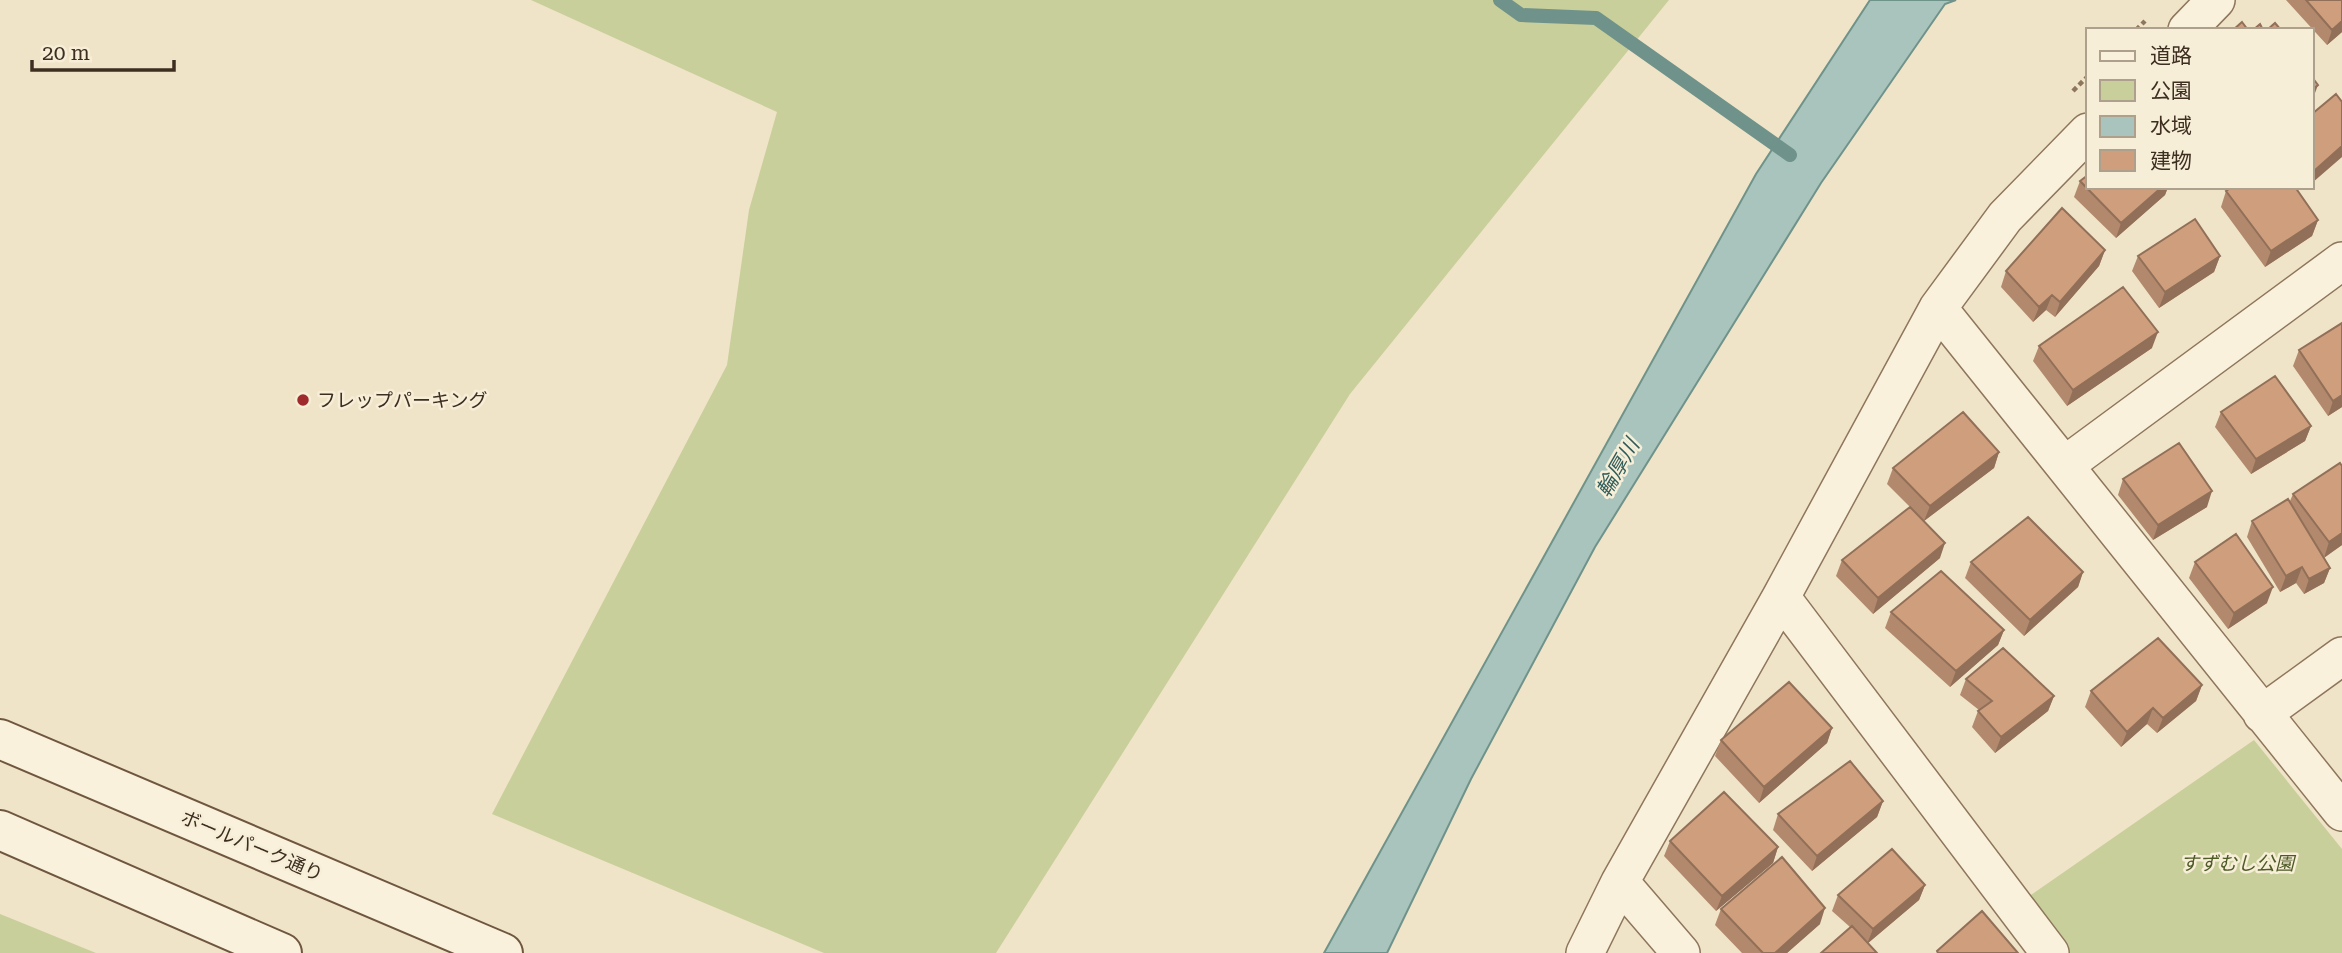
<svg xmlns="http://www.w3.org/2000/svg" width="2342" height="953" viewBox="0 0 2342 953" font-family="'Roboto Serif','Noto Sans JP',serif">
<rect width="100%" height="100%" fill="#f0e4c8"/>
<!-- green -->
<path fill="#c9cf9b" d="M 531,0 L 1669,0 L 1350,394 L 996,953 L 824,953 L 492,814 L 727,365 L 749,210 L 777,112 Z
M 2254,740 L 2342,849 L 2342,953 L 2067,953 L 2025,899 Z
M 0,914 L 10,918 L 96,953 L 0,953 Z"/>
<!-- water -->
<path fill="#a9c4bc" stroke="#6f938a" stroke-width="2" d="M 1870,0 L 1956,0 L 1945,4 L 1821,183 L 1595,547 L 1471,779 L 1387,953 L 1324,953 L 1756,174 Z"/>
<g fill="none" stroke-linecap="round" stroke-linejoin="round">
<!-- stream -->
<path stroke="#6f938a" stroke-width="14" d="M 1500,0 L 1521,15 L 1596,18 L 1790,155"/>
<defs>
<path id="street" d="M 2187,30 L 2216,0
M 1938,308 L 2342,812
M 2065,465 L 2342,261
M 1781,597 L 2050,953
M 2262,714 L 2342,656
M 1620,882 L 1681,953
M 1585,953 L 1620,882 L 1781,597 L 1938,308 L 2005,217 L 2088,132"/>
<path id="secondary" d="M 0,739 L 503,953
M 0,830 L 282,953"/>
</defs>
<!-- street casing -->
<use href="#street" stroke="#8d765c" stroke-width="40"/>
<!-- secondary casing -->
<use href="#secondary" stroke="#6f573f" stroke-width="42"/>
<!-- path -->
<path stroke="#8d765c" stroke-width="4.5" stroke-dasharray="5 3.5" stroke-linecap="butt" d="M 2136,30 L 2145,21
M 2073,91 L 2088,76"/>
<!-- street -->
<use href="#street" stroke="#faf1dc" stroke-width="37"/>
<!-- secondary -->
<use href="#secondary" stroke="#faf1dc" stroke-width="38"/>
</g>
<!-- wall -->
<path fill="#b2896c" d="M 2286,0 L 2342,0 L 2342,32 L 2327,45 Z
M 2080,181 L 2088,187 L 2168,187 L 2165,195 L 2116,238 L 2074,197 Z
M 2226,191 L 2318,220 L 2312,236 L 2265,267 L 2221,207 Z
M 2105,250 L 2099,266 L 2055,317 L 2046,310 L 2033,322 L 2001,287 L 2006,271 Z
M 2138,256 L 2220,256 L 2214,272 L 2159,308 L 2132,271 Z
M 2342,323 L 2342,407 L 2328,416 L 2293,366 L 2299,350 Z
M 2039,346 L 2152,348 L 2067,406 L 2033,361 Z
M 2221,412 L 2311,426 L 2305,441 L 2251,474 L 2215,427 Z
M 1999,452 L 1994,468 L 1924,521 L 1887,484 L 1893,468 Z
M 2123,479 L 2207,507 L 2153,540 L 2118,495 Z
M 2293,494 L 2342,545 L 2324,557 L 2330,568 L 2324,583 L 2304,594 L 2296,583 L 2280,592 L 2247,537 L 2252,521 L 2290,501 Z
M 1940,558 L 1873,614 L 1836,576 L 1842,560 Z
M 1971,562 L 2083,572 L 2078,587 L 2024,636 L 1965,578 Z
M 2195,562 L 2267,603 L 2228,629 L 2189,578 Z
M 1891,612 L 2004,630 L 1998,645 L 1950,687 L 1885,628 Z
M 1966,679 L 2054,696 L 2048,711 L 1995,753 L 1972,727 L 1978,711 L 1979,710 L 1960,695 Z
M 2202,685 L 2196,701 L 2157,733 L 2147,724 L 2121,747 L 2085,707 L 2091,691 Z
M 1832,728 L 1827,743 L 1759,803 L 1715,756 L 1721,740 Z
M 1883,801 L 1877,817 L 1812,871 L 1773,830 L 1778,814 Z
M 1670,841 L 1778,847 L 1773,863 L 1716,911 L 1664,856 Z
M 1925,885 L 1919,900 L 1868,943 L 1832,911 L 1838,895 Z
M 1721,909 L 1820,924 L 1787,953 L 1742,953 L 1715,925 Z"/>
<!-- shaded-wall -->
<path fill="#916f58" d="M 2342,21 L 2342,32 L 2327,45 L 2332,30 Z
M 2318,85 L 2312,101 L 2312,90 Z
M 2342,146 L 2342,157 L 2312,183 L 2312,175 L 2314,171 Z
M 2162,187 L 2168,187 L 2165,195 L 2116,238 L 2121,223 Z
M 2318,220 L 2312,236 L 2265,267 L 2271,251 Z
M 2105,250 L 2099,266 L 2055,317 L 2060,302 Z
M 2220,256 L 2214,272 L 2159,308 L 2165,292 Z
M 2052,295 L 2046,310 L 2033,322 L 2039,307 Z
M 2158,332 L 2152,348 L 2067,406 L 2073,390 Z
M 2342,395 L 2342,407 L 2328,416 L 2333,401 Z
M 2311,426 L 2305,441 L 2251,474 L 2256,459 Z
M 1999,452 L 1994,468 L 1924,521 L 1930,506 Z
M 2212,491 L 2207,507 L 2153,540 L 2158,525 Z
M 2342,533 L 2342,545 L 2324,558 L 2329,542 Z
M 1945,543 L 1940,558 L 1873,614 L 1878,598 Z
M 2302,567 L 2296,583 L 2280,592 L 2286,576 Z
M 2330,568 L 2324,583 L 2304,594 L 2309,579 Z
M 2083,572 L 2078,587 L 2024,636 L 2030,620 Z
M 2273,587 L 2267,603 L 2228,629 L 2234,613 Z
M 2004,630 L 1998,645 L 1950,687 L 1956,671 Z
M 2202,685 L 2196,701 L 2157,733 L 2163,718 Z
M 2054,696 L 2048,711 L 1995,753 L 2001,737 Z
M 2153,708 L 2147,724 L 2121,747 L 2127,732 Z
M 1832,728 L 1827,743 L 1759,803 L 1764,787 Z
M 1883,801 L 1877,817 L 1812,871 L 1817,856 Z
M 1778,847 L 1773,863 L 1716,911 L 1722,896 Z
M 1925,885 L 1919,900 L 1867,944 L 1873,929 Z
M 1825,908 L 1820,924 L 1787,953 L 1775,953 Z"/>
<!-- building -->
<path fill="#cf9f7d" stroke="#916f58" stroke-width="2" d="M 2306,0 L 2342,0 L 2342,21 L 2332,30 Z
M 2242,22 L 2248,30 L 2233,30 Z
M 2275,23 L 2281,30 L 2267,30 Z
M 2260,24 L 2263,30 L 2253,30 Z
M 2312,77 L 2318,85 L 2312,90 Z
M 2336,94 L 2342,102 L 2342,146 L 2314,171 L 2312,169 L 2312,114 Z
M 2088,175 L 2088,187 L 2162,187 L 2121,223 L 2080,181 Z
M 2232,187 L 2295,187 L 2318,220 L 2271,251 L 2226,191 Z
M 2062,208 L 2105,250 L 2060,302 L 2052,295 L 2039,307 L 2006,271 Z
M 2195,219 L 2220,256 L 2165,292 L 2138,256 Z
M 2123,287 L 2158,332 L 2073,390 L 2039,346 Z
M 2342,323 L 2342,395 L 2333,401 L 2299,350 Z
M 2275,376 L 2311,426 L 2256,459 L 2221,412 Z
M 1963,412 L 1999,452 L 1930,506 L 1893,468 Z
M 2179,443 L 2212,491 L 2158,525 L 2123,479 Z
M 2340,463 L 2342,466 L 2342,533 L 2329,542 L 2293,494 Z
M 2288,499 L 2330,568 L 2309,579 L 2302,567 L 2286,576 L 2252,521 Z
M 1910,507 L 1945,543 L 1878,598 L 1842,560 Z
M 2028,517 L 2083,572 L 2030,620 L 1971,562 Z
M 2236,534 L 2273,587 L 2234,613 L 2195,562 Z
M 1941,571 L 2004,630 L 1956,671 L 1891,612 Z
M 2158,638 L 2202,685 L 2163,718 L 2153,708 L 2127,732 L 2091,691 Z
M 2003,648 L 2054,696 L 2001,737 L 1978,711 L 1992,701 L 1966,679 Z
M 1789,682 L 1832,728 L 1764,787 L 1721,740 Z
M 1850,761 L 1883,801 L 1817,856 L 1778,814 Z
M 1724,792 L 1778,847 L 1722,896 L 1670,841 Z
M 1892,849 L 1925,885 L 1873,929 L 1838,895 Z
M 1782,857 L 1825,908 L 1775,953 L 1763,953 L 1721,909 Z
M 1982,911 L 2018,953 L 1938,953 L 1937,951 Z
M 1852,926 L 1877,953 L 1821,953 Z"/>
<!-- markers -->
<circle fill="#9e2a2b" stroke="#f7eed8" stroke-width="2.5" cx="303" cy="400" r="7"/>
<g text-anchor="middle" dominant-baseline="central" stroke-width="5" stroke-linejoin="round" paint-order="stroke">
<!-- poi labels -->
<g font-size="19" fill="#3d2e20" stroke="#f7eed8" text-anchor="start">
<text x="317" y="400">フレップパーキング</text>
</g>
<!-- street labels -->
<g font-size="19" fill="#3d2e20" stroke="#f7eed8">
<text transform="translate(252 846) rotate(23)">ボールパーク通り</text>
</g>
<!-- park labels -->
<g font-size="19" font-style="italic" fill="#4d5a26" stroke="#f7eed8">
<text x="2237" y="863">すずむし公園</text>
</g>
<!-- water labels -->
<g font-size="21" font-style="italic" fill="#2f5d5a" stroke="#f7eed8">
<text transform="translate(1618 468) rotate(-60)">輪厚川</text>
</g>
</g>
<!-- legend -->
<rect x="2086" y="28" width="228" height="161" fill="#f7eed8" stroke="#ada18e" stroke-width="2"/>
<rect x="2100" y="51" width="35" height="10" fill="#faf1dc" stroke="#ada18e" stroke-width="2"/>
<text x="2150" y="63" font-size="21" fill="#3d2e20">道路</text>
<rect x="2100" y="80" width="35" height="21" fill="#c9cf9b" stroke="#ada18e" stroke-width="2"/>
<text x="2150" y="98" font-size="21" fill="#3d2e20">公園</text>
<rect x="2100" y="116" width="35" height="21" fill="#a9c4bc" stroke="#ada18e" stroke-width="2"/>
<text x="2150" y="133" font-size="21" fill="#3d2e20">水域</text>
<rect x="2100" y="150" width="35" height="21" fill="#cf9f7d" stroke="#ada18e" stroke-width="2"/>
<text x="2150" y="168" font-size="21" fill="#3d2e20">建物</text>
<!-- scale -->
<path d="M32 60v10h142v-10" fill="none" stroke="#3d2e20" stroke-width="3.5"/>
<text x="42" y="60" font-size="21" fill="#3d2e20" stroke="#f7eed8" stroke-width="5" paint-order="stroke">20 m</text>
</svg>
